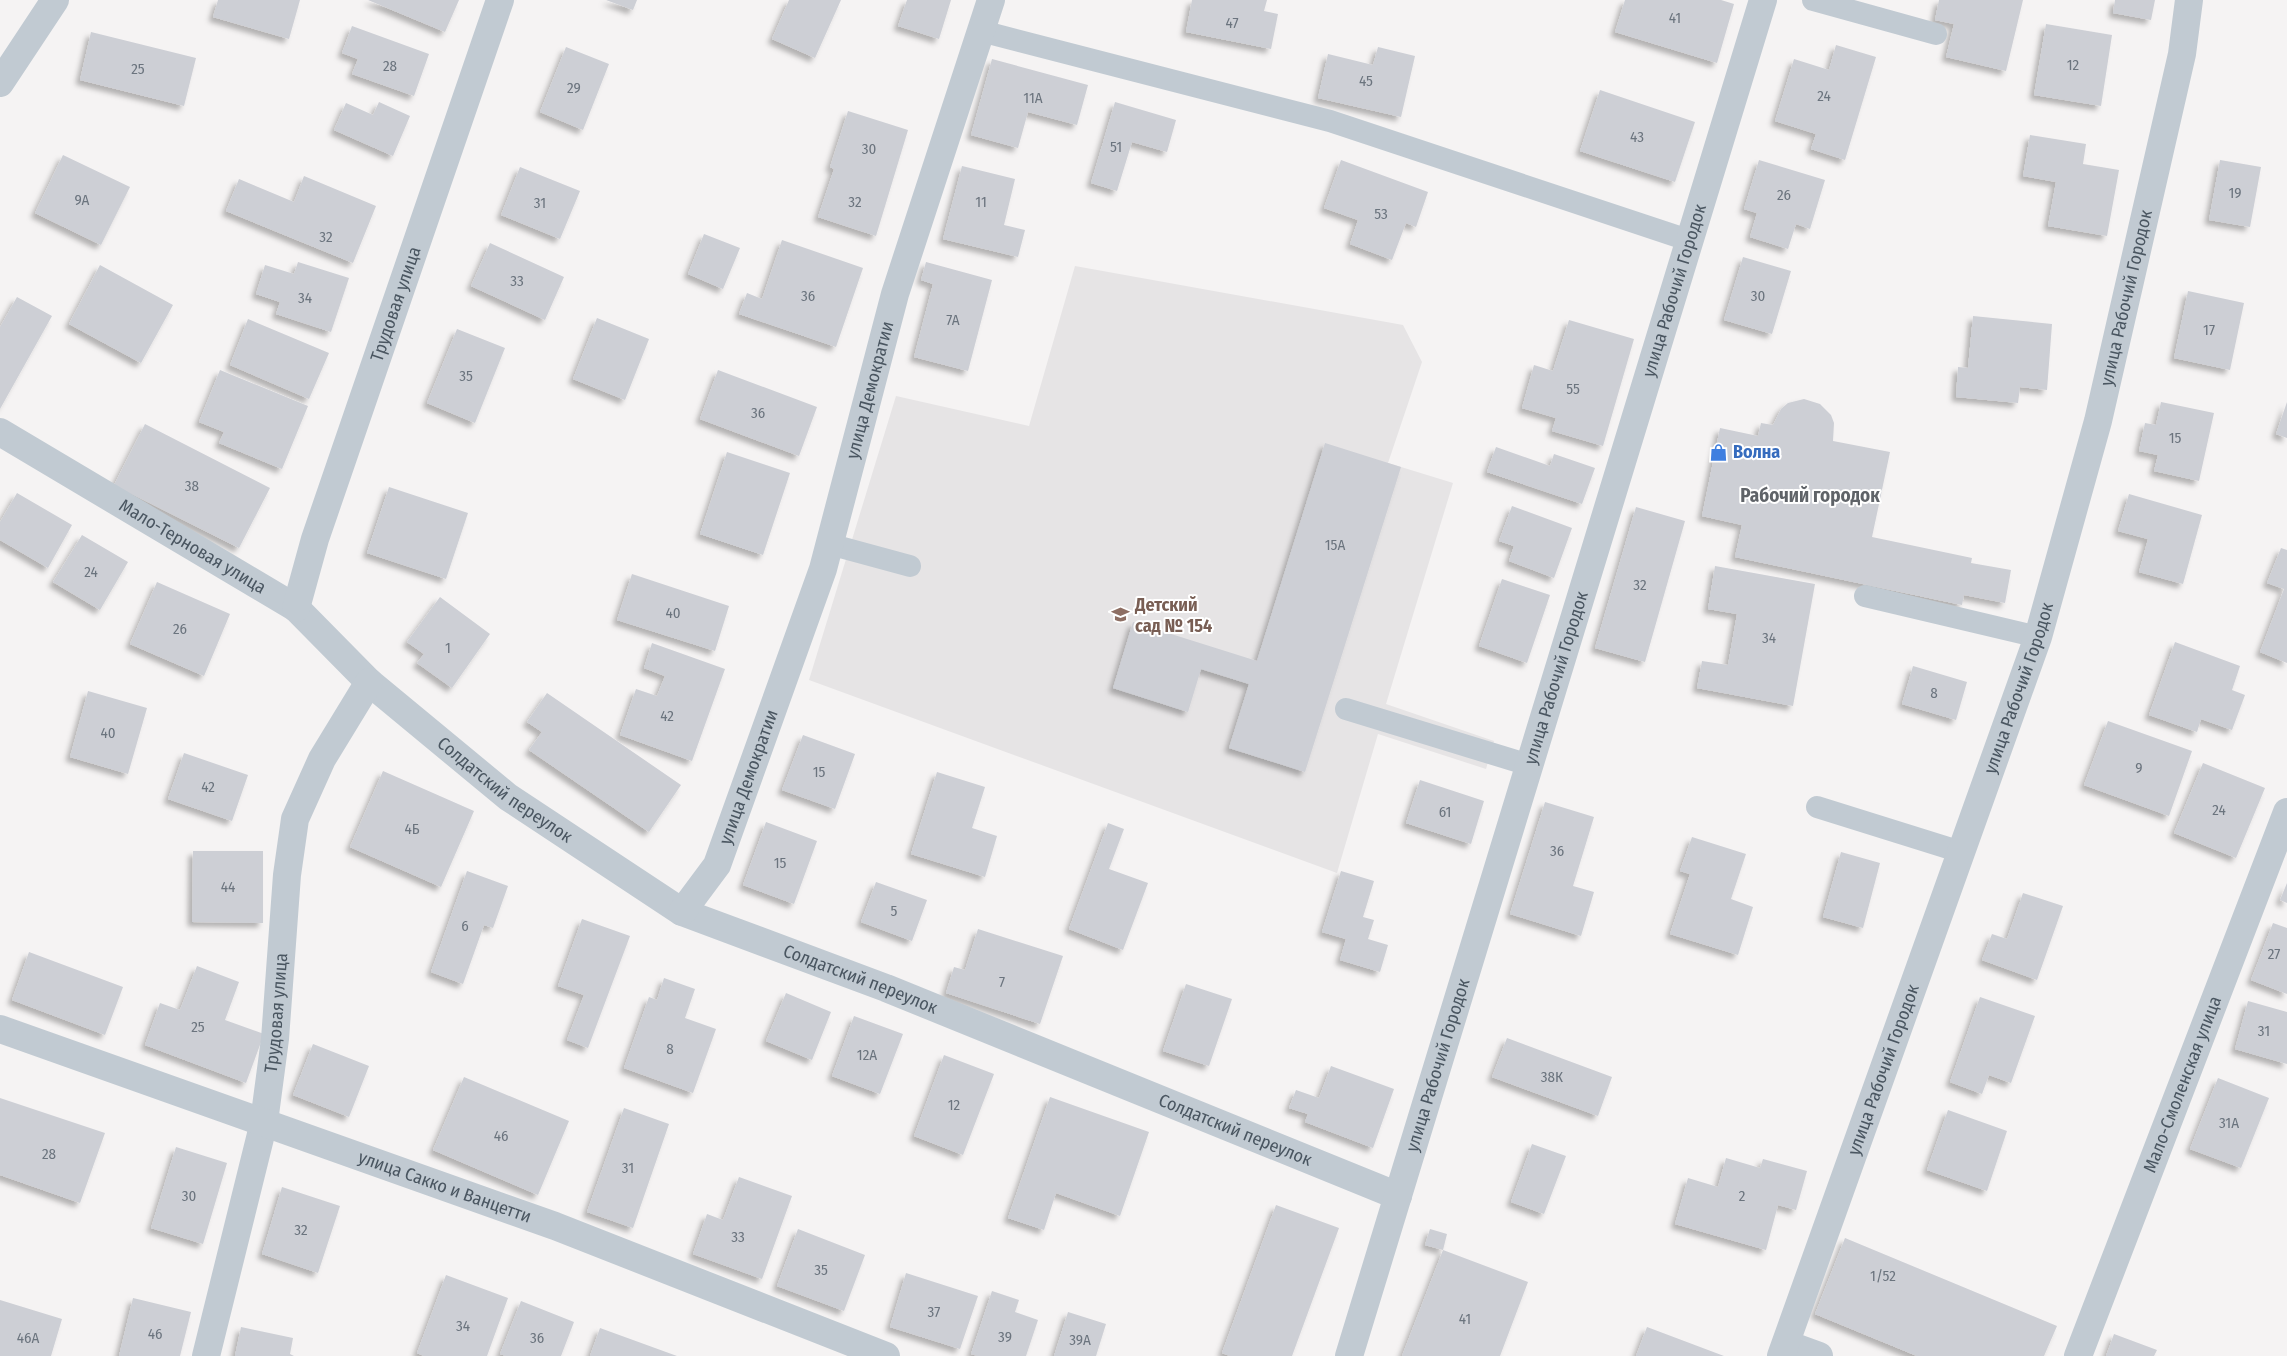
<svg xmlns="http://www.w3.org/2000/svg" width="2287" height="1356" viewBox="0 0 2287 1356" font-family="'Fira Sans Condensed',sans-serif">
<defs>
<filter id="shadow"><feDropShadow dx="-4.5" dy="4.5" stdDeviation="2.5" flood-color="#0004"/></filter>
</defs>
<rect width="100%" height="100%" fill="#f5f3f3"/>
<!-- education -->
<path fill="#e6e4e5" d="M 1075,266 L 1403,325 L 1422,362 L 1388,463 L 1453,483 L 1386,704 L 1494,741 L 1486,769 L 1378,734 L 1337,873 L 809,680 L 896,396 L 1029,426 Z"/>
<!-- building -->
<path fill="#cdcfd5" filter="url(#shadow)" d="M 218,0 L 300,0 L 289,39 L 213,17 Z
M 368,0 L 459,0 L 445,32 Z
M 606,0 L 637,0 L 633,10 Z
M 789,0 L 841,0 L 815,58 L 772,39 Z
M 907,0 L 951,0 L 939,39 L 898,26 Z
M 1192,0 L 1267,0 L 1264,11 L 1278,14 L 1271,49 L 1186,32 Z
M 1625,0 L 1721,0 L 1734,4 L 1717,63 L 1615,32 Z
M 1939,0 L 2023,0 L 2006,71 L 1946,57 L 1954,24 L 1935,20 Z
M 2115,0 L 2155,0 L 2151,20 L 2113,13 Z
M 2046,24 L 2112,35 L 2101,106 L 2034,95 Z
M 352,26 L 429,54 L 414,96 L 352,74 L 358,59 L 342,53 Z
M 91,32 L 196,58 L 184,106 L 80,80 Z
M 1836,45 L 1876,57 L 1845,160 L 1811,149 L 1816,134 L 1775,121 L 1794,59 L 1829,70 Z
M 566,47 L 609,64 L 583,130 L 540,112 Z
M 1378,47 L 1415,56 L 1401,117 L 1318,98 L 1328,54 L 1373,65 Z
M 992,59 L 1088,85 L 1077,125 L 1028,112 L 1018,148 L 971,135 Z
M 1600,90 L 1695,122 L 1675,182 L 1580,151 Z
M 379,102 L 410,116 L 393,156 L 334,130 L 346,103 L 373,115 Z
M 1115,102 L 1176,120 L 1167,152 L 1132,142 L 1117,191 L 1091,183 Z
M 848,111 L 908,130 L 876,236 L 818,217 L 834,169 L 830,167 Z
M 2030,135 L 2086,144 L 2083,164 L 2119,170 L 2107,236 L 2048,226 L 2056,182 L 2023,176 Z
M 63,155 L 130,187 L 101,245 L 35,213 Z
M 1341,160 L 1428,192 L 1416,227 L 1406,223 L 1392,260 L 1350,244 L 1358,220 L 1324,208 Z
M 1759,160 L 1825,180 L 1810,229 L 1796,224 L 1788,249 L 1750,237 L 1757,213 L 1744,209 Z
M 2220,160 L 2261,167 L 2250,227 L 2209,220 Z
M 962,166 L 1015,179 L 1004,225 L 1025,230 L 1018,257 L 943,239 Z
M 520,167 L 580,191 L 560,239 L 501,215 Z
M 304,176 L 376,206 L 353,263 L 226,211 L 239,179 L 294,202 Z
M 704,234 L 740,248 L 723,289 L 688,274 Z
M 782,240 L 863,268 L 836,347 L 739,314 L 747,293 L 762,299 Z
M 490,243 L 564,277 L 545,320 L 471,286 Z
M 1743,257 L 1791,271 L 1772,334 L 1724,320 Z
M 298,262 L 349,278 L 331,332 L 276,314 L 280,302 L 256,294 L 265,265 L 294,274 Z
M 926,262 L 992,280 L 968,371 L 914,357 L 933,284 L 921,280 Z
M 100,265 L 173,305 L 141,363 L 69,324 Z
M 2188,291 L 2244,303 L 2230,370 L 2174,358 Z
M 17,297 L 52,316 L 0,409 L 0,327 Z
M 1973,316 L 2052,324 L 2047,390 L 2020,387 L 2018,403 L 1956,397 L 1958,367 L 1968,368 Z
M 597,318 L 649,339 L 625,400 L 573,379 Z
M 248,319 L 329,353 L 309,399 L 230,365 Z
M 1569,320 L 1634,339 L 1603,446 L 1552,431 L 1556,418 L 1522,408 L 1534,365 L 1553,371 Z
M 457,329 L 505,348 L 475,423 L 427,403 Z
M 220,370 L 308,406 L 282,469 L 219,443 L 224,432 L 199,422 Z
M 718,370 L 817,407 L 799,456 L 700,419 Z
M 1804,399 L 1820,404 L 1831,415 L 1834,423 L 1833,441 L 1890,452 L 1872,537 L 1972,558 L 1971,563 L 2011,570 L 2005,603 L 1964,595 L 1962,605 L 1735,557 L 1742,525 L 1702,516 L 1720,428 L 1758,436 L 1761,423 L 1773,425 L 1781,409 L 1788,403 Z
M 2161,402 L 2214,413 L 2199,481 L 2154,471 L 2158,455 L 2139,451 L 2145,423 L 2156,425 Z
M 2287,402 L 2287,438 L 2276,434 Z
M 145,424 L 270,488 L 239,548 L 114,485 Z
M 1325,443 L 1401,467 L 1305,772 L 1229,748 L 1249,684 L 1201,669 L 1188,712 L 1113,688 L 1133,622 L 1257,661 Z
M 1496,447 L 1550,466 L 1554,454 L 1595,468 L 1582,504 L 1487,472 Z
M 727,452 L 790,473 L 763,555 L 700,534 Z
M 389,487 L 468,513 L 446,579 L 367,553 Z
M 17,493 L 72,525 L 48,568 L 0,540 L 0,522 Z
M 2129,494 L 2202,515 L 2183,584 L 2139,572 L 2148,539 L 2118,531 Z
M 1512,506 L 1572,528 L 1554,578 L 1509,561 L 1514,546 L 1499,541 Z
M 1636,507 L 1685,521 L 1645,662 L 1595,648 Z
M 82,535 L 128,562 L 100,610 L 53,582 Z
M 2281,548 L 2287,550 L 2287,663 L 2260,652 L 2284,589 L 2267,583 Z
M 1715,566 L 1815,584 L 1793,706 L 1697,688 L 1702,661 L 1728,665 L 1737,614 L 1708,609 Z
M 632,574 L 729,606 L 715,651 L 617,620 Z
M 1502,579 L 1550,595 L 1527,663 L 1479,646 Z
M 157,582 L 230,614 L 204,676 L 130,644 Z
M 440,597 L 490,634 L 452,688 L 417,663 L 424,654 L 407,642 Z
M 2175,642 L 2240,666 L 2232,690 L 2245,695 L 2232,730 L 2201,719 L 2197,732 L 2149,715 Z
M 652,643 L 725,669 L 692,761 L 620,735 L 636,689 L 657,696 L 665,676 L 644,668 Z
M 1913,666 L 1967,682 L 1956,720 L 1902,704 Z
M 88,691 L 147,708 L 128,774 L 70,757 Z
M 547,693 L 681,785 L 649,832 L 529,750 L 542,732 L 527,722 Z
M 2108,721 L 2192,751 L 2169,816 L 2084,785 Z
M 803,735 L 855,754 L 835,809 L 782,790 Z
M 184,753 L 248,775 L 232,821 L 168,799 Z
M 2203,763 L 2265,788 L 2236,858 L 2174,833 Z
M 383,771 L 474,811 L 441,887 L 350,847 Z
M 937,772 L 985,787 L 972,828 L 997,836 L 985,877 L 911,854 Z
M 1420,780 L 1484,801 L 1471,844 L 1406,823 Z
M 1545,802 L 1594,817 L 1573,886 L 1594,892 L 1581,936 L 1510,914 Z
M 766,822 L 817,841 L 794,904 L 743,885 Z
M 1108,823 L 1124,829 L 1109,869 L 1148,883 L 1123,950 L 1069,929 Z
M 1692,837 L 1746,854 L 1731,899 L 1753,907 L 1738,955 L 1670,934 L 1690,874 L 1680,871 Z
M 193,851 L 263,851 L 263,923 L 192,922 Z
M 1841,852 L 1880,863 L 1863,928 L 1823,917 Z
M 467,871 L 508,886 L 493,928 L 484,925 L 463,984 L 431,972 Z
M 1341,871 L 1374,881 L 1363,917 L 1374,920 L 1368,939 L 1388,945 L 1380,972 L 1340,960 L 1346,939 L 1322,932 Z
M 876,882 L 927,900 L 912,941 L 861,922 Z
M 2287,883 L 2287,903 L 2280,900 Z
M 2023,893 L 2063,906 L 2037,980 L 1982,960 L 1992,934 L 2007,939 Z
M 582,919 L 630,936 L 588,1048 L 567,1040 L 584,995 L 558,986 Z
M 2273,923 L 2287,928 L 2287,994 L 2251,980 Z
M 978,929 L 1063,956 L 1040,1024 L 946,993 L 954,967 L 965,970 Z
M 29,952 L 123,987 L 105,1035 L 12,1000 Z
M 197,966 L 239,982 L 225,1020 L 264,1034 L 246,1083 L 145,1045 L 160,1003 L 180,1010 Z
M 664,978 L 695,989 L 685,1018 L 716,1029 L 693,1093 L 624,1068 L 649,997 L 657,1000 Z
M 1186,984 L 1232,999 L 1209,1066 L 1163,1051 Z
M 786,993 L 831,1012 L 812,1060 L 766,1041 Z
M 1980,997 L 2035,1016 L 2011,1083 L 1989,1075 L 1982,1094 L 1950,1082 Z
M 2248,1001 L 2287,1012 L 2287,1064 L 2235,1049 Z
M 854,1016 L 903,1034 L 880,1094 L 832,1076 Z
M 1507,1038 L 1612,1077 L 1598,1116 L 1492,1077 Z
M 313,1044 L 369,1066 L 349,1117 L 293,1095 Z
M 944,1055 L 994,1074 L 963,1155 L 914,1136 Z
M 1331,1066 L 1394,1089 L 1373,1148 L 1305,1122 L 1308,1114 L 1289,1108 L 1296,1090 L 1319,1098 Z
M 464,1077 L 569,1121 L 538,1195 L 433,1150 Z
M 2218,1078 L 2269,1098 L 2241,1168 L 2190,1149 Z
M 1050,1097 L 1149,1132 L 1120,1216 L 1056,1193 L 1044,1230 L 1008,1218 Z
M 0,1098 L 105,1133 L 80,1203 L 0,1175 Z
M 624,1108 L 669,1124 L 633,1228 L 587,1212 Z
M 1948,1110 L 2007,1131 L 1987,1191 L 1927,1170 Z
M 1532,1144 L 1566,1156 L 1544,1214 L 1511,1202 Z
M 176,1147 L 227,1163 L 203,1244 L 151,1228 Z
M 1726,1158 L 1760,1168 L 1763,1159 L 1807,1171 L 1796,1210 L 1778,1205 L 1766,1250 L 1675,1224 L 1688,1178 L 1718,1187 Z
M 739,1177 L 792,1196 L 762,1279 L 693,1254 L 707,1214 L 723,1220 Z
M 282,1187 L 340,1206 L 318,1273 L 262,1254 Z
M 1276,1205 L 1339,1228 L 1292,1356 L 1230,1356 L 1222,1353 Z
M 798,1229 L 865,1255 L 844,1311 L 777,1286 Z
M 1430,1229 L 1447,1234 L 1443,1250 L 1528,1282 L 1500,1356 L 1402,1356 L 1443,1250 L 1425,1245 Z
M 1845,1238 L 2057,1326 L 2044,1356 L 1917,1356 L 1815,1314 Z
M 906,1273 L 978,1296 L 960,1349 L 890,1327 Z
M 446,1275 L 508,1298 L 487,1356 L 424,1356 L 417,1353 Z
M 992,1291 L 1019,1300 L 1015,1312 L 1038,1320 L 1026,1356 L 978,1356 L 971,1354 Z
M 133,1298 L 191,1312 L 180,1356 L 119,1356 Z
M 0,1300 L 62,1319 L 51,1356 L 0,1356 Z
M 521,1301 L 574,1322 L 561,1356 L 506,1356 L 500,1354 Z
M 1068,1312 L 1106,1324 L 1096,1356 L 1054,1356 Z
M 241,1327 L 293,1338 L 290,1354 L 294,1356 L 235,1356 Z
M 1647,1327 L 1724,1356 L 1636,1356 Z
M 600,1328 L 677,1356 L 590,1356 Z
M 2114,1334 L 2157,1350 L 2154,1356 L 2106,1356 Z"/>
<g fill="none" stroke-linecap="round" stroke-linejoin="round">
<!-- service -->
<path stroke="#c1cad2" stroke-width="22" d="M 1813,0 L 1936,34
M 981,31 L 1330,121 L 1688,240
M 829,544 L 910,566
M 1865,596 L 2038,637
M 1346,709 L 1529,765
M 1817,807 L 1961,852"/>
<!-- minor -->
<g stroke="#c1cad2" stroke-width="28">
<path d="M 0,83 L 55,0"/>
<path id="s1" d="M 0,432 L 296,608 L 369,682 L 508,797 L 682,912 L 886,988 L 1398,1196"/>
<path id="s2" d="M 296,608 L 315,539 L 500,0"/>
<path id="s3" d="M 682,912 L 717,865 L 823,569 L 895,294 L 991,0"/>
<path d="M 1786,1344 L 1819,1356"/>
<path id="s4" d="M 206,1356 L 264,1122 L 275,1039 L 287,875 L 295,819 L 322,759 L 369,682"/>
<path id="s5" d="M 1349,1356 L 1763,0"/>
<path id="s6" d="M 1781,1356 L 2038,637 L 2098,421 L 2182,54 L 2189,0"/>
<path id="s7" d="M 2078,1356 L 2287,812"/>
</g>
<!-- tertiary -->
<path stroke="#c1cad2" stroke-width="28" id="s8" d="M 0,1029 L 555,1226 L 886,1356"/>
</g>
<!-- icons -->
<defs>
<symbol id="shop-bare" viewBox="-9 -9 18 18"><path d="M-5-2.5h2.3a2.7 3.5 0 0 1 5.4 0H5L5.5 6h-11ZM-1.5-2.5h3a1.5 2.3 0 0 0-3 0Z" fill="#3f7fe0" stroke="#fff" stroke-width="2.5" paint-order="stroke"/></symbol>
<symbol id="school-bare" viewBox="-9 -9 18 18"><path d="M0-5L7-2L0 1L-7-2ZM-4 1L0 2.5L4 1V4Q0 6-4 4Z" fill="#8d6e63" stroke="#fff" stroke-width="2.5" paint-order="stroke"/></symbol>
</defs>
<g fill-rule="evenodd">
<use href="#shop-bare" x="1706" y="440" width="25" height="25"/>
<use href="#school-bare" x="1108" y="602" width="25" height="25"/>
</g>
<g text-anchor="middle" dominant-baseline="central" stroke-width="4" stroke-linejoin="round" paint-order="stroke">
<!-- number labels -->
<g font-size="15" fill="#6b747e">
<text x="1675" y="18">41</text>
<text x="1232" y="23">47</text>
<text x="2073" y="65">12</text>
<text x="390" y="66">28</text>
<text x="138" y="69">25</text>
<text x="1366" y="81">45</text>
<text x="574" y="88">29</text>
<text x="1824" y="96">24</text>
<text x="1033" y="98">11А</text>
<text x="1637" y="137">43</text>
<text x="1116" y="147">51</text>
<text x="869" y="149">30</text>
<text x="2235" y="193">19</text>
<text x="1784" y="195">26</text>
<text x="82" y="200">9А</text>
<text x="855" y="202">32</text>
<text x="981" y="202">11</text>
<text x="540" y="203">31</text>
<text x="1381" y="214">53</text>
<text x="326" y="237">32</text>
<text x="517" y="281">33</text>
<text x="808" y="296">36</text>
<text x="1758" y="296">30</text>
<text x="305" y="298">34</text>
<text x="953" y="320">7А</text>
<text x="2209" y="330">17</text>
<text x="466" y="376">35</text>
<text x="1573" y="389">55</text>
<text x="758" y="413">36</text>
<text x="2175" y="438">15</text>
<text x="192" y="486">38</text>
<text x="1335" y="545">15А</text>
<text x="91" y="572">24</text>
<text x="1640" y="585">32</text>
<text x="673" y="613">40</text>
<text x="180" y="629">26</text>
<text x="1769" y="638">34</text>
<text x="448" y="648">1</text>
<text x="1934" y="693">8</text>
<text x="667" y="716">42</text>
<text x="108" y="733">40</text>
<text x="2139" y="768">9</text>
<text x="819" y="772">15</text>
<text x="208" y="787">42</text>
<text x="2219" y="810">24</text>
<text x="1445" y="812">61</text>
<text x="412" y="829">4Б</text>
<text x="1557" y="851">36</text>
<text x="780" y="863">15</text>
<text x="228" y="887">44</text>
<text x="894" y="911">5</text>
<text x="465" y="926">6</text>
<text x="2274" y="954">27</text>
<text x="1002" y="982">7</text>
<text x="198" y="1027">25</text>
<text x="2264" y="1031">31</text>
<text x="670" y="1049">8</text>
<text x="867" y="1055">12А</text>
<text x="1552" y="1077">38К</text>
<text x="954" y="1105">12</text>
<text x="2229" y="1123">31А</text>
<text x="501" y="1136">46</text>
<text x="49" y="1154">28</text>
<text x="628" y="1168">31</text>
<text x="189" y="1196">30</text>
<text x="1742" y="1196">2</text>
<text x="301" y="1230">32</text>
<text x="738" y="1237">33</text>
<text x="821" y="1270">35</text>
<text x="1883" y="1276">1/52</text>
<text x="934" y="1312">37</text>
<text x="1465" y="1319">41</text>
<text x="463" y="1326">34</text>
<text x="155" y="1334">46</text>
<text x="1005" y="1337">39</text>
<text x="28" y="1338">46А</text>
<text x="537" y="1338">36</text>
<text x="1080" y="1340">39А</text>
</g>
<!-- street labels -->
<g font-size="18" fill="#4a5661" stroke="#fff">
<text stroke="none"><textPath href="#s5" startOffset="1114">улица Рабочий Городок</textPath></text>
<text stroke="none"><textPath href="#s6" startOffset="1114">улица Рабочий Городок</textPath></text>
<text stroke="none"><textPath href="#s2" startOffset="320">Трудовая улица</textPath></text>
<text stroke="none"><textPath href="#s3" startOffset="558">улица Демократии</textPath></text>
<text stroke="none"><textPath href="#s1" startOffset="224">Мало-Терновая улица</textPath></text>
<text stroke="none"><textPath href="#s5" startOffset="709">улица Рабочий Городок</textPath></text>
<text stroke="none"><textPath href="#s6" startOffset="709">улица Рабочий Городок</textPath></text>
<text stroke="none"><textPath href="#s3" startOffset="152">улица Демократии</textPath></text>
<text stroke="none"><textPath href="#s1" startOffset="622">Солдатский переулок</textPath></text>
<text stroke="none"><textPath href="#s1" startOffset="1028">Солдатский переулок</textPath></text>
<text stroke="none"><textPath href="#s4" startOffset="351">Трудовая улица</textPath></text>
<text stroke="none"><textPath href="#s5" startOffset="304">улица Рабочий Городок</textPath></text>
<text stroke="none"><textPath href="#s6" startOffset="304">улица Рабочий Городок</textPath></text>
<text stroke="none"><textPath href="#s7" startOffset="291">Мало-Смоленская улица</textPath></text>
<text stroke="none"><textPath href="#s1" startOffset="1432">Солдатский переулок</textPath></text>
<text stroke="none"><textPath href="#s8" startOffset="472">улица Сакко и Ванцетти</textPath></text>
</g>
<!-- shop labels -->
<g font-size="18" font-weight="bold" fill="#366cbe" stroke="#fff" text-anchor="start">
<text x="1733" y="452">Волна</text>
</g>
<!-- education labels -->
<g font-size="18" font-weight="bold" fill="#785e54" stroke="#fff" text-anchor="start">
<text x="1135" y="605">Детский<tspan x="1135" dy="21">сад № 154</tspan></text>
</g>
<!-- neighbourhood labels -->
<g font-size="19" font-weight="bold" fill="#5f6368" stroke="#fff">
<text x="1810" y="495">Рабочий городок</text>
</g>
</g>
</svg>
